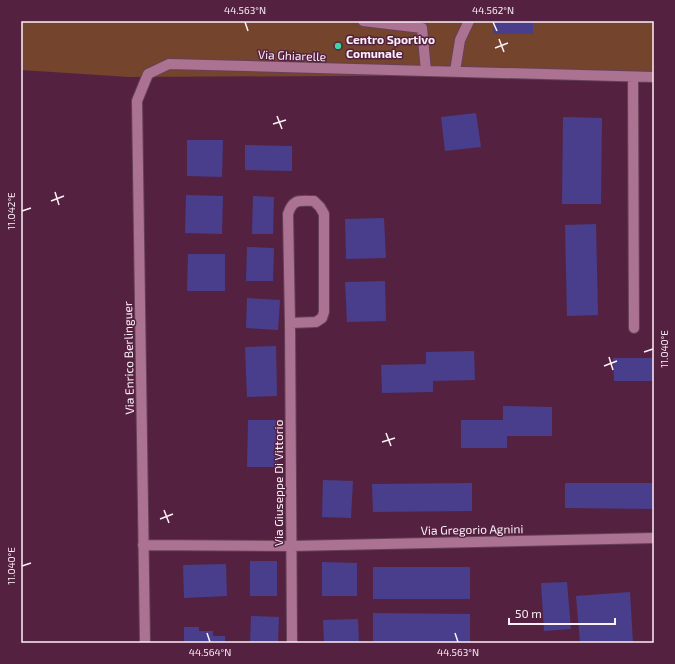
<svg xmlns="http://www.w3.org/2000/svg" width="675" height="664" viewBox="0 0 675 664" font-family="'Exo 2',sans-serif">
<rect width="100%" height="100%" fill="#542240"/>
<!-- grass -->
<path fill="#75442d" d="M 21,21 L 654,21 L 654,72 L 535,75 L 129,77 L 21,70 Z"/>
<!-- building -->
<path fill="#483e8b" d="M 493,21 L 533,21 L 533,34 L 493,34 Z
M 476,113 L 481,147 L 445,151 L 441,117 Z
M 563,117 L 602,118 L 601,204 L 562,204 Z
M 187,140 L 223,140 L 222,177 L 187,176 Z
M 245,145 L 292,146 L 292,171 L 245,170 Z
M 186,195 L 223,196 L 222,234 L 185,233 Z
M 253,196 L 274,197 L 273,234 L 252,234 Z
M 384,218 L 386,258 L 346,259 L 345,219 Z
M 596,224 L 598,315 L 567,316 L 565,225 Z
M 247,247 L 274,248 L 273,281 L 246,281 Z
M 188,254 L 225,254 L 225,291 L 187,291 Z
M 385,281 L 386,321 L 347,322 L 345,282 Z
M 247,298 L 280,300 L 278,330 L 246,328 Z
M 276,346 L 277,396 L 247,397 L 245,347 Z
M 474,351 L 475,380 L 433,381 L 433,392 L 382,393 L 381,365 L 426,364 L 426,352 Z
M 613,358 L 654,358 L 654,381 L 614,381 Z
M 503,406 L 552,407 L 552,436 L 507,436 L 507,448 L 461,448 L 461,420 L 503,420 Z
M 248,420 L 278,420 L 278,467 L 247,467 Z
M 323,480 L 353,481 L 351,518 L 322,517 Z
M 472,483 L 472,511 L 373,512 L 372,484 Z
M 565,483 L 654,483 L 654,509 L 565,508 Z
M 250,561 L 277,561 L 277,596 L 250,596 Z
M 322,562 L 357,563 L 357,596 L 322,596 Z
M 226,564 L 227,596 L 184,598 L 183,565 Z
M 373,567 L 470,567 L 470,599 L 373,599 Z
M 567,582 L 571,629 L 544,631 L 541,583 Z
M 630,592 L 633,643 L 580,643 L 576,596 Z
M 373,613 L 470,614 L 470,643 L 373,643 Z
M 251,616 L 279,617 L 278,643 L 250,643 Z
M 358,619 L 359,643 L 324,643 L 323,620 Z
M 184,627 L 199,627 L 199,631 L 213,631 L 213,636 L 225,636 L 225,643 L 184,643 Z"/>
<g fill="none" stroke-linecap="round" stroke-linejoin="round">
<defs>
<path id="minor" d="M 363,21 L 422,28 L 426,71
M 455,71 L 460,40 L 469,21
M 633,77 L 634,328
M 290,323 L 316,322 L 322,318 L 324,312 L 324,214 L 320,207 L 314,201 C 300,201 293,198 288,214 L 290,323 L 292,643
M 143,545 L 291,546 L 654,538
M 145,643 L 137,101 L 148,74 L 169,64 L 654,77"/>
</defs>
<!-- minor casing -->
<use href="#minor" stroke="#674058" stroke-width="12"/>
<!-- minor -->
<use href="#minor" stroke="#ab7291" stroke-width="10"/>
</g>
<!-- ticks -->
<path fill="none" stroke="#fdf0f7" stroke-width="1.5" d="M 245,22 L 248,31M 493,22 L 497,31M 499,39 L 504,52M 495,48 L 508,43M 277,116 L 282,129M 273,124 L 286,120M 55,192 L 59,205M 51,201 L 64,196M 22,211 L 31,208M 644,352 L 653,349M 609,357 L 613,370M 604,366 L 617,361M 386,433 L 391,446M 382,442 L 395,438M 164,510 L 169,523M 160,519 L 173,514M 22,566 L 31,563M 207,633 L 210,642M 455,633 L 458,642"/>
<!-- markers -->
<circle fill="#40d4a2" stroke="#542240" stroke-width="1.5" cx="338" cy="46" r="4"/>
<g text-anchor="middle" dominant-baseline="central" stroke-width="3" stroke-linejoin="round" paint-order="stroke">
<!-- poi labels -->
<g font-size="12" font-weight="bold" fill="#fdf0f7" stroke="#542240" text-anchor="start">
<text x="346" y="39">Centro Sportivo<tspan x="346" dy="14">Comunale</tspan></text>
</g>
<!-- street labels -->
<g font-size="12" fill="#fdf0f7" stroke="#542240">
<text transform="translate(292 55) rotate(2)">Via Ghiarelle</text>
<text transform="translate(128 358) rotate(-91)">Via Enrico Berlinguer</text>
<text transform="translate(278 483) rotate(-90)">Via Giuseppe Di Vittorio</text>
<text transform="translate(472 529) rotate(-1)">Via Gregorio Agnini</text>
</g>
</g>
<!-- border -->
<rect width="675" height="664" fill="none" stroke="#542240" stroke-width="44"/>
<!-- scale -->
<path d="M509 618v6h106v-6" fill="none" stroke="#fdf0f7" stroke-width="2"/>
<text x="515" y="618" font-size="12" fill="#fdf0f7" stroke="#542240" stroke-width="3" paint-order="stroke">50 m</text>
<rect x="22" y="22" width="631" height="620" fill="none" stroke="#fdf0f7" stroke-width="1.5"/>
<g font-size="10" text-anchor="middle" fill="#fdf0f7">
<text x="245" y="14">44.563°N</text>
<text x="493" y="14">44.562°N</text>
<text transform="translate(11 211) rotate(-90)" y="4">11.042°E</text>
<text transform="translate(664 349) rotate(-90)" y="4">11.040°E</text>
<text transform="translate(11 566) rotate(-90)" y="4">11.040°E</text>
<text x="210" y="656">44.564°N</text>
<text x="458" y="656">44.563°N</text>
</g>
</svg>
